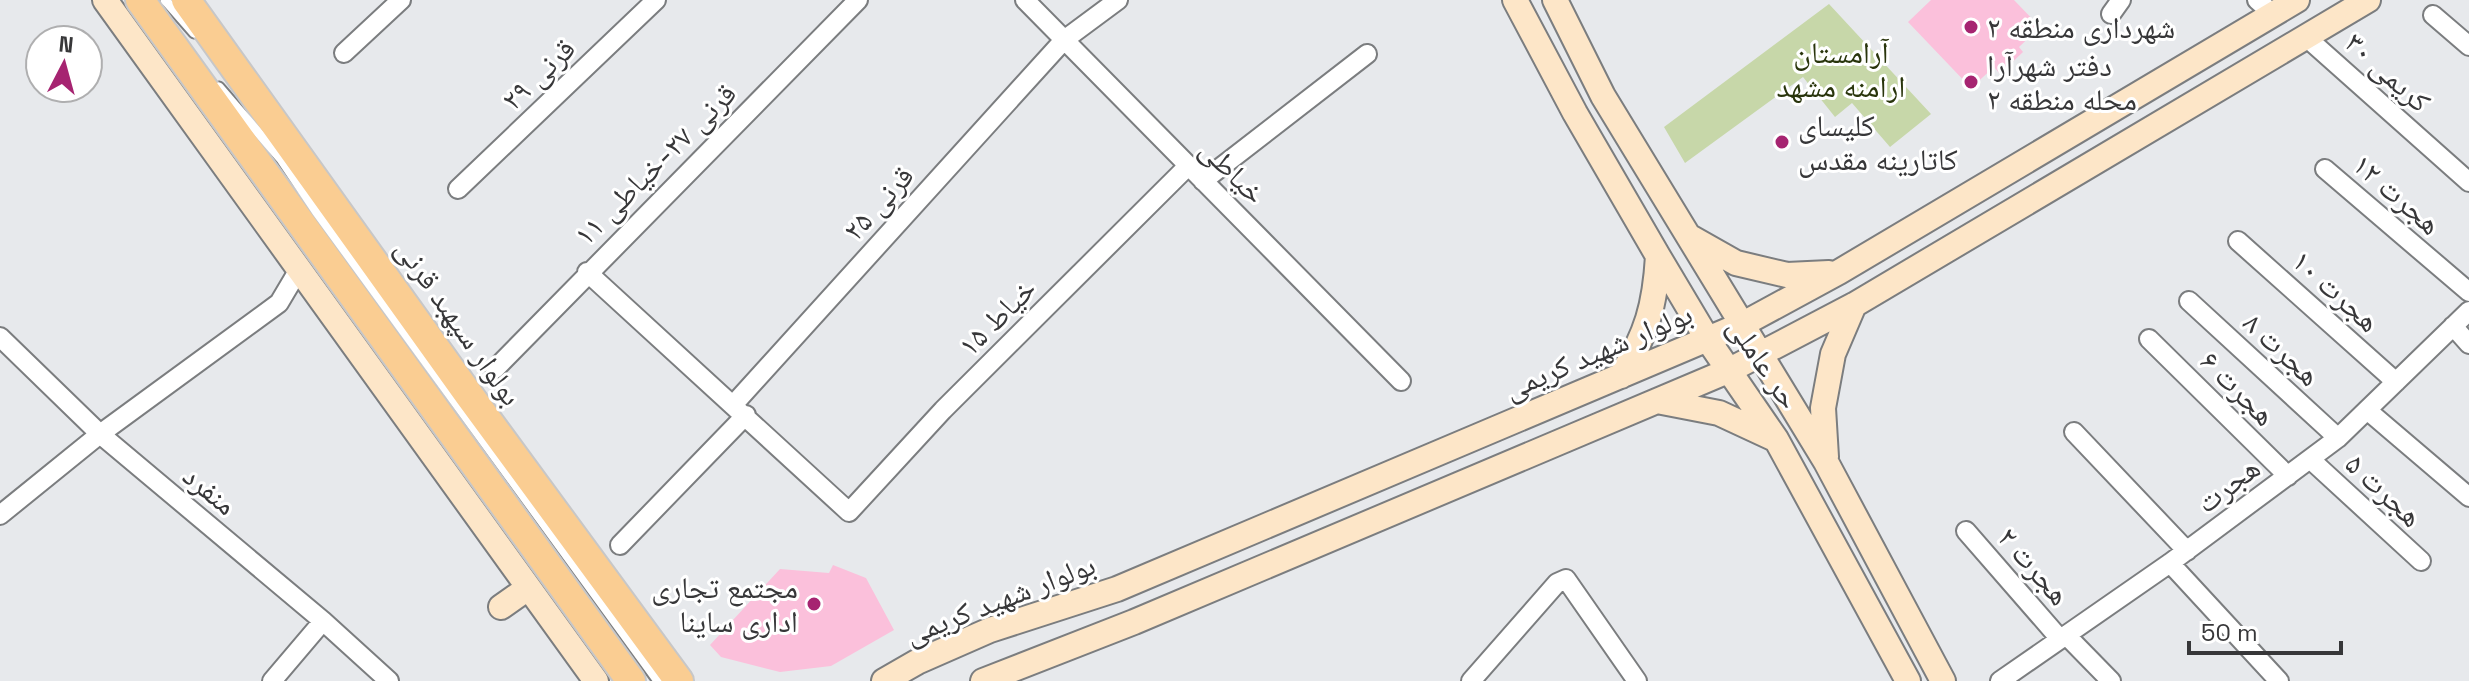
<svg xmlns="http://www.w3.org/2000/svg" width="2469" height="681" viewBox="0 0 2469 681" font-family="'Space Grotesk','Noto Naskh Arabic',sans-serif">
<rect width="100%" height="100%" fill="#e7e9ec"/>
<!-- green -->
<path fill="#c7d7a9" d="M 1829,4 L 1931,114 L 1890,147 L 1852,103 L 1835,117 L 1803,77 L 1685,163 L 1664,127 Z"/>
<!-- building -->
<path fill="#fbc0db" d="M 1931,0 L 2014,0 L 2040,27 L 2019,47 L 2023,52 L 2000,74 L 1994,67 L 1971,88 L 1908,22 Z
M 833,565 L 866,578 L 894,630 L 831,666 L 780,672 L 721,657 L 710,645 L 780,569 L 829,573 Z"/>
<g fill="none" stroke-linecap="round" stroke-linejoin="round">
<defs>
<path id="service" d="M 165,0 L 194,33
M 219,87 L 281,159 L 316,211 L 658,681"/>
<path id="minor" d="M 1025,0 L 1401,381
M 2257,0 L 2273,14
M 2111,14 L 2121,0
M 2433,15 L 2469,46
M 2306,37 L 2469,182
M 344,53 L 401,0
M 2325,169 L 2469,292
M 1203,181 L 1367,54
M 458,189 L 656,0
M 2238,241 L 2396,382
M 587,272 L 849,512 L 943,410 L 1188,166
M 2189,301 L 2338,438
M 2453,326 L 2469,344
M 0,337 L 100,434 L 323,621 L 389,681
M 2149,339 L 2288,476
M 495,369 L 858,0
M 734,404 L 1064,40 L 1118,0
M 2367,410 L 2469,497
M 2074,432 L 2187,551
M 2310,459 L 2421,561
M 0,515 L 100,434 L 279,303 L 298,271
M 1966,531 L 2060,639
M 620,545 L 746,415
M 2170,563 L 2279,681
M 2066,635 L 2111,681
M 272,681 L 323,621
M 1471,681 L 1557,583 L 1566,579 L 1637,681
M 2000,681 L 2170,563 L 2338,438 L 2469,311"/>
<path id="secondary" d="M 105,0 L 596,681
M 1515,0 L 1575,113 L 1658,256 L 1708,340 L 1776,439 L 1908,681
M 1555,0 L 1603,96 L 1826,462 L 1943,681
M 1690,237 L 1736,263 L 1787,275 L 1829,273
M 1621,376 C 1647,333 1655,306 1658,256
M 1657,401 L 1719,413 L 1775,439
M 1826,457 L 1823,408 L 1833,354 L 1854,305
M 501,607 L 528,588
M 884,681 L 917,662 L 990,630 L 1117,589 L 1743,324 L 1839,272 L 2297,0
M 983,681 L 1134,622 L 1730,370 L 1854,305 L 2368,0"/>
<path id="primary" d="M 140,0 L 631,681
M 186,0 L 469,395 L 679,681"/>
</defs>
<!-- service casing -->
<use href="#service" stroke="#7b7d7f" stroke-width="13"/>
<!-- minor casing -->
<use href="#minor" stroke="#7b7d7f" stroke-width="22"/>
<!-- secondary casing -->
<use href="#secondary" stroke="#7b7d7f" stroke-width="28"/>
<!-- primary casing -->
<use href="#primary" stroke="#c7c7c8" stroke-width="32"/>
<!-- service -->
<use href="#service" stroke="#fff" stroke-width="9"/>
<!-- minor -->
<use href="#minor" stroke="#fff" stroke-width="18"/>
<!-- secondary -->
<use href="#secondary" stroke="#fde6c8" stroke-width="24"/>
<!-- primary -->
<use href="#primary" stroke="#facd92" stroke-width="28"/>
</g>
<!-- markers -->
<g fill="#a62471" stroke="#fff" stroke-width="3">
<circle cx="1971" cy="27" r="8"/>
<circle cx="1971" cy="82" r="8"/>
<circle cx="1782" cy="142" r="8"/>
<circle cx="814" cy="604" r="8"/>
</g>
<g text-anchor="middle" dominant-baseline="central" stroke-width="6" stroke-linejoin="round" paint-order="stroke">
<!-- poi labels -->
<g font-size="30" fill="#373739" stroke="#fff" text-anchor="start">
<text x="1987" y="27">شهرداری منطقه ۲</text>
<text x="1987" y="65">دفتر شهرآرا<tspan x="1987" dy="34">محله منطقه ۲</tspan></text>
<text x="1798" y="125">کلیسای<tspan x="1798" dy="34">کاتارینه مقدس</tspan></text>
<text x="798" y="587" text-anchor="end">مجتمع تجاری<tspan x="798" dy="34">اداری ساینا</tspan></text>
</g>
<!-- park labels -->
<g font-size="30" fill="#29350c" stroke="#fff">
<text x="1841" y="52">آرامستان<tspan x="1841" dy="34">ارامنه مشهد</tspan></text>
</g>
<!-- street labels -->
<g font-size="30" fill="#373739" stroke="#fff">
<text transform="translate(2388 72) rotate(42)">کریمی ۳۰</text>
<text transform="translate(538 74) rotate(-44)">قرنی ۲۹</text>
<text transform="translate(655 164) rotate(-45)">قرنی ۲۷-خیاطی ۱۱</text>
<text transform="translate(1233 171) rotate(45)">خیاطی</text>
<text transform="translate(2397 194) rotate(41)">هجرت ۱۲</text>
<text transform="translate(878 203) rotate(-48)">قرنی ۲۵</text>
<text transform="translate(2336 291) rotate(42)">هجرت ۱۰</text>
<text transform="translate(997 317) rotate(-45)">خیاط ۱۵</text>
<text transform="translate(459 322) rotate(55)">بولوار سپهبد قرنی</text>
<text transform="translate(2282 349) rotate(43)">هجرت ۸</text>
<text transform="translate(1598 351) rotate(-23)">بولوار شهید کریمی</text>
<text transform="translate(1764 363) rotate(56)">حر عاملی</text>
<text transform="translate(2238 388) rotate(45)">هجرت ۶</text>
<text transform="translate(2228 485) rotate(-37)">هجرت</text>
<text transform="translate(210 490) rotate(40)">منفرد</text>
<text transform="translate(2384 490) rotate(43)">هجرت ۵</text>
<text transform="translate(2034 566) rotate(49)">هجرت ۲</text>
<text transform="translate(1000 599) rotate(-21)">بولوار شهید کریمی</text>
</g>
</g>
<!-- north arrow -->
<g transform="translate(64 64) rotate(6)"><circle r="38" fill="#ffffff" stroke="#afafb0" stroke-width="2"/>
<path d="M0-6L14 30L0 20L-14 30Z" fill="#a62471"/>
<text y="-12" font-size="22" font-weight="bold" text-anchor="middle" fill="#373739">N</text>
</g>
<!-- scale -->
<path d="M2189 641v12h152v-12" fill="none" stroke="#373739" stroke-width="4"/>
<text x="2201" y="641" font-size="24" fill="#373739" stroke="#ffffff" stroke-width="6" paint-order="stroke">50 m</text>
</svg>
